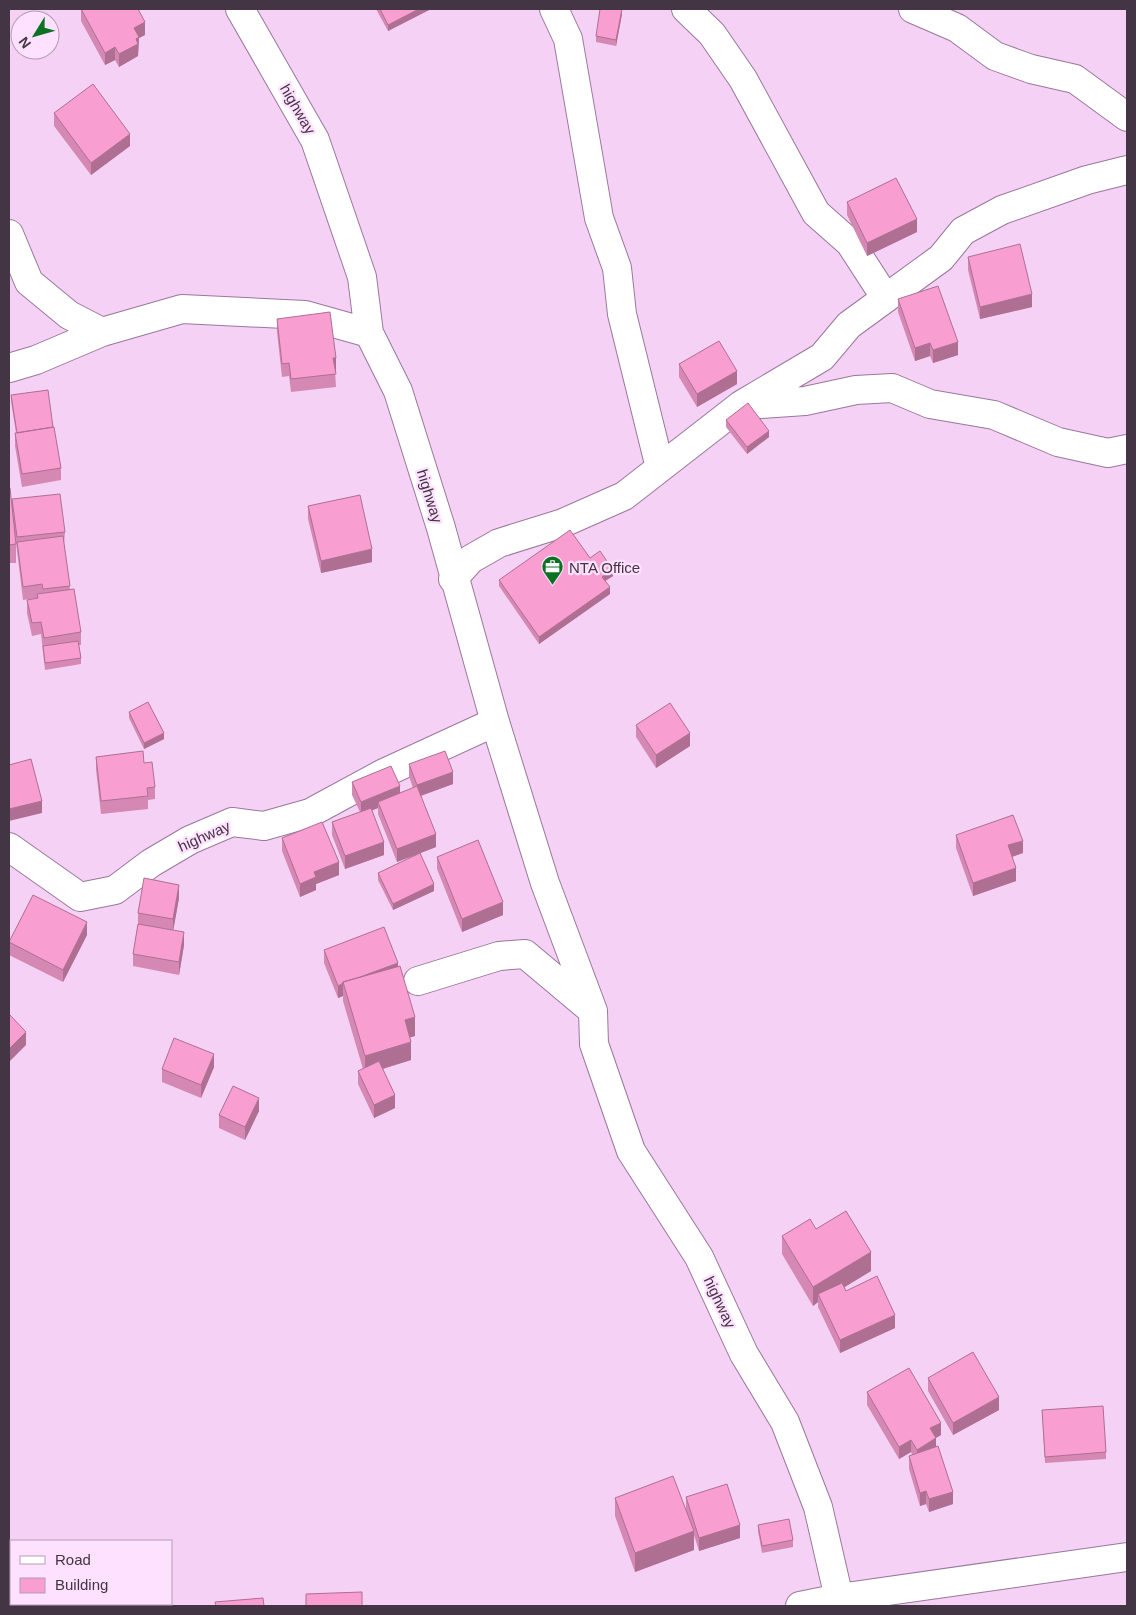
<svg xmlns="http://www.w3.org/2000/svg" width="1136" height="1615" viewBox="0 0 1136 1615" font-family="Helvetica,sans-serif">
<rect width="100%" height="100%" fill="#f5d1f6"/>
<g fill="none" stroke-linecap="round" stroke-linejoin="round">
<defs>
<path id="minor" d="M 240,9 L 315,140 L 362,277 L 369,333 L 398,391 L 441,528 L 495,722 L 545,883 L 593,1011
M 686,9 L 712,34 L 743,79 L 816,213 L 850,243 L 885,297
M 913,9 L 957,28 L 995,56 L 1031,69 L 1075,79 L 1127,117
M 9,234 L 29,282 L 69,315 L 102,332 L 182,309 L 305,315 L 369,333
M 9,368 L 36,360 L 102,332
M 747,405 L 805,401 L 856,390 L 892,388 L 930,404 L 994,415 L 1058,442 L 1108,453 L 1127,449
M 660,468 L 741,405 L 822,357 L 849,325 L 941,258 L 963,231 L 1002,210 L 1087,180 L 1127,170
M 453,579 L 471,559 L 499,543 L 563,523 L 624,496 L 660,468 L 622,314 L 617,268 L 599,218 L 568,39 L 554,9
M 9,847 L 80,897 L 115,890 L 151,863 L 190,840 L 232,822 L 264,826 L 310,813 L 382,774 L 495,722
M 418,981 L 499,956 L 525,954 L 593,1011 L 594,1044 L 631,1151 L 699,1257 L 744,1354 L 785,1422 L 818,1507 L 839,1598"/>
<path id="major" d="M 800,1606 L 839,1598 L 1127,1557"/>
</defs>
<!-- minor casing -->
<use href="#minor" stroke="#99789a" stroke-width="30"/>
<!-- major casing -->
<use href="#major" stroke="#99789a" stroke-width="30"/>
<!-- minor -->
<use href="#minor" stroke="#fff" stroke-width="28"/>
<!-- major -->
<use href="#major" stroke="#fff" stroke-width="28"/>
</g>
<!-- wall -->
<path fill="#d588b3" d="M 81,9 L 138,9 L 145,35 L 139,38 L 138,56 L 119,67 L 115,60 L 105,65 L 81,21 Z
M 376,9 L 431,9 L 388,31 Z
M 622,14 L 616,46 L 596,42 L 596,36 Z
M 54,113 L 130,146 L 91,175 L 54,126 Z
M 847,202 L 917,232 L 867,256 L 847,215 Z
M 968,257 L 1032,307 L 980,319 L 968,270 Z
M 898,299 L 958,355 L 933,363 L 930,356 L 915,361 L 898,312 Z
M 277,319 L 336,371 L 335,371 L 336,387 L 291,392 L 289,376 L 282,377 L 277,332 Z
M 679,364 L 737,384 L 697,407 L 679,377 Z
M 11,395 L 53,427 L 61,468 L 61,480 L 22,487 L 15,446 L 15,433 L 16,433 L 11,401 Z
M 726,420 L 769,437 L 747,454 L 726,427 Z
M 9,488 L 12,510 L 12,499 L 65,532 L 64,544 L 70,590 L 81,632 L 81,645 L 79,645 L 81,658 L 81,664 L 45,670 L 41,634 L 32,636 L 27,613 L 27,600 L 37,598 L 23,600 L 13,518 L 16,544 L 16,563 L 9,563 Z
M 308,506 L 372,562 L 321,573 L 308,519 Z
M 590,558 L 613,576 L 605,581 L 610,594 L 539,644 L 499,586 L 499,580 Z
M 129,712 L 164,739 L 144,749 L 129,718 Z
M 636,725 L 690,746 L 656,768 L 636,737 Z
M 96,757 L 144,763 L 155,787 L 155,799 L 148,800 L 148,809 L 101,814 L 96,769 Z
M 409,764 L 453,784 L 421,796 L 436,847 L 397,862 L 378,814 L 378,808 L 372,810 L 384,855 L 345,869 L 332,835 L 332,822 L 360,812 L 352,795 L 352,782 L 400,793 L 413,788 L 409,776 Z
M 956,835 L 1023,853 L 1012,857 L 1016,881 L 973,896 L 956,848 Z
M 282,838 L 339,875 L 316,884 L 316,890 L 300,897 L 282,851 Z
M 437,857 L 503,915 L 462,932 L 437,869 Z
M 378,873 L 434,891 L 393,910 L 378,880 Z
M 179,898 L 173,930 L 184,945 L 179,975 L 133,966 L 133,954 L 138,924 L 138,913 Z
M 87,935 L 63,982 L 9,955 L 9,942 Z
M 324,950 L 398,966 L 415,1036 L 410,1037 L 411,1060 L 383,1069 L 395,1108 L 374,1118 L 358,1084 L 358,1071 L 363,1069 L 343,1001 L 343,996 L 338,998 L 324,963 Z
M 214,1067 L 201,1098 L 162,1082 L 162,1069 Z
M 259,1111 L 245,1140 L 219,1128 L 219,1115 Z
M 816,1229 L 871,1271 L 844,1287 L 846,1291 L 895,1328 L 840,1353 L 818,1307 L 818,1302 L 813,1306 L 782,1254 L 782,1236 Z
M 928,1378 L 999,1410 L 953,1435 L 928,1391 Z
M 867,1392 L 941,1435 L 936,1438 L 936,1447 L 953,1504 L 929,1512 L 926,1504 L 920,1506 L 909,1469 L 909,1456 L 912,1455 L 911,1452 L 899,1459 L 867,1405 Z
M 1042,1410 L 1106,1452 L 1106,1459 L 1045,1463 Z
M 686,1497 L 740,1538 L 699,1551 L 694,1535 L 694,1550 L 635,1572 L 615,1516 L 615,1498 L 686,1509 Z
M 758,1525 L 793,1540 L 793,1547 L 762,1553 L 758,1531 Z"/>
<!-- shaded-wall -->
<path fill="#ae6f92" d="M 419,9 L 431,9 L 388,31 L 388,25 Z
M 622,9 L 622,14 L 616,46 L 616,40 Z
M 145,22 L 145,35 L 139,38 L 138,56 L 119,67 L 119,54 L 134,28 Z
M 115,47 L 115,60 L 105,65 L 105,53 Z
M 130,134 L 130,146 L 91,175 L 91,163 Z
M 917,219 L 917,232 L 867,256 L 867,243 Z
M 1032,294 L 1032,307 L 980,319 L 980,307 Z
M 958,342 L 958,355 L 933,363 L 933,350 Z
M 930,343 L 930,356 L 915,361 L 915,348 Z
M 333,358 L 336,358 L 336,371 L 333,371 Z
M 737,371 L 737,384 L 697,407 L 697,394 Z
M 769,431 L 769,437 L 747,454 L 747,447 Z
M 372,549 L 372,562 L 321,573 L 321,561 Z
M 613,570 L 613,576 L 602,583 L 602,577 Z
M 610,587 L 610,594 L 539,644 L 539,637 Z
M 164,733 L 164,739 L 144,749 L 144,743 Z
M 690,733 L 690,746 L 656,768 L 656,755 Z
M 453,772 L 453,784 L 417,797 L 417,785 Z
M 400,786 L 400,799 L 378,802 L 378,808 L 361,815 L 361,802 Z
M 42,801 L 42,813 L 9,821 L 9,809 Z
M 436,834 L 436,847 L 397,862 L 397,849 Z
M 1023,841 L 1023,853 L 1008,858 L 1008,845 Z
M 384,842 L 384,855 L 345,869 L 345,856 Z
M 339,862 L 339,875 L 316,884 L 316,890 L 300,897 L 300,884 L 314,872 Z
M 1016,868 L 1016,881 L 973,896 L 973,883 Z
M 434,884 L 434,891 L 393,910 L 393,904 Z
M 179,885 L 179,898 L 173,932 L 173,919 Z
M 503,902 L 503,915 L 462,932 L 462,919 Z
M 87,922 L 87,935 L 63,982 L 63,970 Z
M 184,932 L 184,945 L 179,975 L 179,962 Z
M 398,963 L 398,975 L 343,983 Z
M 343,984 L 343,996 L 338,998 L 338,986 Z
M 415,1017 L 415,1036 L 405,1039 L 405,1020 Z
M 26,1032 L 26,1045 L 9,1062 L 9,1049 Z
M 411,1042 L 411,1060 L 365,1074 L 365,1056 Z
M 214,1054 L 214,1067 L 201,1098 L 201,1085 Z
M 395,1095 L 395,1108 L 374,1118 L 374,1105 Z
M 259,1098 L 259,1111 L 245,1140 L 245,1127 Z
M 871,1252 L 871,1271 L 822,1301 L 818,1294 L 818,1302 L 813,1306 L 813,1287 Z
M 895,1315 L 895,1328 L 840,1353 L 840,1340 Z
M 999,1397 L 999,1410 L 953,1435 L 953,1423 Z
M 941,1423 L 941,1435 L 930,1441 L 930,1428 Z
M 936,1438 L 936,1451 L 917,1463 L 917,1450 Z
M 911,1440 L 911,1452 L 899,1459 L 899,1447 Z
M 926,1491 L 926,1504 L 920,1506 L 920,1493 Z
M 953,1492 L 953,1504 L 929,1512 L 929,1499 Z
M 740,1525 L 740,1538 L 699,1551 L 699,1538 Z
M 694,1531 L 694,1550 L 635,1572 L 635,1553 Z"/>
<!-- building -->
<path fill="#f89ed0" stroke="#ae6f92" d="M 81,9 L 138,9 L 145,22 L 134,28 L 139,37 L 136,39 L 138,44 L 119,54 L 115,47 L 105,53 Z
M 380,9 L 419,9 L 388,25 Z
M 600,9 L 622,9 L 616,40 L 596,36 Z
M 93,84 L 130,134 L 91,163 L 54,113 Z
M 896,178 L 917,219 L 867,243 L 847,202 Z
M 1020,244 L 1032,294 L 980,307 L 968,257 Z
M 938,286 L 958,342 L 933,350 L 930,343 L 915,348 L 898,299 Z
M 330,312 L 336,358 L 333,358 L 336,374 L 291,379 L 289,363 L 282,364 L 277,319 Z
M 719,341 L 737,371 L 697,394 L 679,364 Z
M 48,390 L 53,427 L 17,433 L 11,395 Z
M 748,403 L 769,431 L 747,447 L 726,420 Z
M 54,427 L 61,468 L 22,474 L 15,433 Z
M 9,488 L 10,488 L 16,544 L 9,545 Z
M 60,494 L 65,532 L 17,537 L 12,499 Z
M 360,495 L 372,549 L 321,561 L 308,506 Z
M 570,530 L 590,558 L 600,551 L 613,570 L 602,577 L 610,587 L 539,637 L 499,580 Z
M 63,536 L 70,586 L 43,589 L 42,584 L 23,587 L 17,542 Z
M 74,589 L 81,632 L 44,638 L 41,622 L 32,623 L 27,600 L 38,598 L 37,594 Z
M 78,641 L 81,658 L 45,663 L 43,646 Z
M 148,702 L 164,733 L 144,743 L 129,712 Z
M 670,703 L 690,733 L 656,755 L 636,725 Z
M 143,751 L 144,763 L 152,762 L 155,787 L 147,788 L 148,796 L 101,801 L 96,757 Z
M 445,751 L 453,772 L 417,785 L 409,764 Z
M 31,759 L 42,801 L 9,809 L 9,765 Z
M 391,766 L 400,786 L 361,802 L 352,782 Z
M 417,786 L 436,834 L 397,849 L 378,802 Z
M 371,808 L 384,842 L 345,856 L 332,822 Z
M 1013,815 L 1023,841 L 1008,845 L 1016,868 L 973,883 L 956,835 Z
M 322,822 L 339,862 L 314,872 L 316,877 L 300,884 L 282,838 Z
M 478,840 L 503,902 L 462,919 L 437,857 Z
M 420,853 L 434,884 L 393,904 L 378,873 Z
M 144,878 L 179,885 L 173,919 L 138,913 Z
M 33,895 L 87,922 L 63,970 L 9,942 Z
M 138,924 L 184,932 L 179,962 L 133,954 Z
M 384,927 L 398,963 L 360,977 L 343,982 L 343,983 L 338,986 L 324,950 Z
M 400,966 L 415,1017 L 405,1020 L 411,1042 L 365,1056 L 343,982 Z
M 9,1014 L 26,1032 L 9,1049 Z
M 174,1038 L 214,1054 L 201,1085 L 162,1069 Z
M 379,1061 L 395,1095 L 374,1105 L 358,1071 Z
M 233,1086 L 259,1098 L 245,1127 L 219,1115 Z
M 846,1211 L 871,1252 L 813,1287 L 782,1236 L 810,1219 L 816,1229 Z
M 877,1276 L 895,1315 L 840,1340 L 818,1294 L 842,1283 L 846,1291 Z
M 973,1352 L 999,1397 L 953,1423 L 928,1378 Z
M 909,1368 L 941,1423 L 930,1428 L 936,1438 L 917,1450 L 911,1440 L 899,1447 L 867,1392 Z
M 1103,1406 L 1106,1452 L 1045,1457 L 1042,1410 Z
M 938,1446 L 953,1492 L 929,1499 L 926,1491 L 920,1493 L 909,1456 Z
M 673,1476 L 694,1531 L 635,1553 L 615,1498 Z
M 727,1484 L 740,1525 L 699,1538 L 686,1497 Z
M 789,1519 L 793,1540 L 762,1546 L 758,1525 Z
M 362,1592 L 362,1606 L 306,1606 L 306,1594 Z
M 263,1598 L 264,1606 L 216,1606 L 215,1602 Z"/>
<!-- icons -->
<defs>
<symbol id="office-pin" viewBox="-11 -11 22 30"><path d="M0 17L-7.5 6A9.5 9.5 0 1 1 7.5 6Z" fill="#0b7223" stroke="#fee1ff"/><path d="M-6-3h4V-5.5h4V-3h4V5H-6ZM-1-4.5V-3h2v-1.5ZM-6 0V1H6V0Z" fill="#fff"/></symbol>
</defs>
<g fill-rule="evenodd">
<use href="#office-pin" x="540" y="554" width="25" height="34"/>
</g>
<g text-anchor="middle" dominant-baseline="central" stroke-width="4.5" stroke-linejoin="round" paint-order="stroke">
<!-- street labels -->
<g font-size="15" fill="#433543" stroke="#fee1ff">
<text transform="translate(298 109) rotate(60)">highway</text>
<text transform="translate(430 496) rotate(73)">highway</text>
<text transform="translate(204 836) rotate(-24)">highway</text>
<text transform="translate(720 1302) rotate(65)">highway</text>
</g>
<!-- poi labels -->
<g font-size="15" fill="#433543" stroke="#fee1ff" text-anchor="start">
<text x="569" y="567">NTA Office</text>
</g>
</g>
<!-- border -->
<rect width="1136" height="1615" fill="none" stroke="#433543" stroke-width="20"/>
<!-- legend -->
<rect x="10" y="1540" width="162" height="65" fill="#fee1ff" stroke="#b39cb4"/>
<rect x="20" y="1556" width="25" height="8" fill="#ffffff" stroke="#b39cb4"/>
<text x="55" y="1565" font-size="15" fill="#433543">Road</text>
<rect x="20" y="1578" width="25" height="15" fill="#f89ed0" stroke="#b39cb4"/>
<text x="55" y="1590" font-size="15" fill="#433543">Building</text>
<!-- north arrow -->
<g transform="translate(35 35) rotate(233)"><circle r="24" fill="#fee1ff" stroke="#b39cb4"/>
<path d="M0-4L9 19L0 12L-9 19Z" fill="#0b7223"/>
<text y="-8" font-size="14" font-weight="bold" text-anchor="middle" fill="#433543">N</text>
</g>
</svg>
